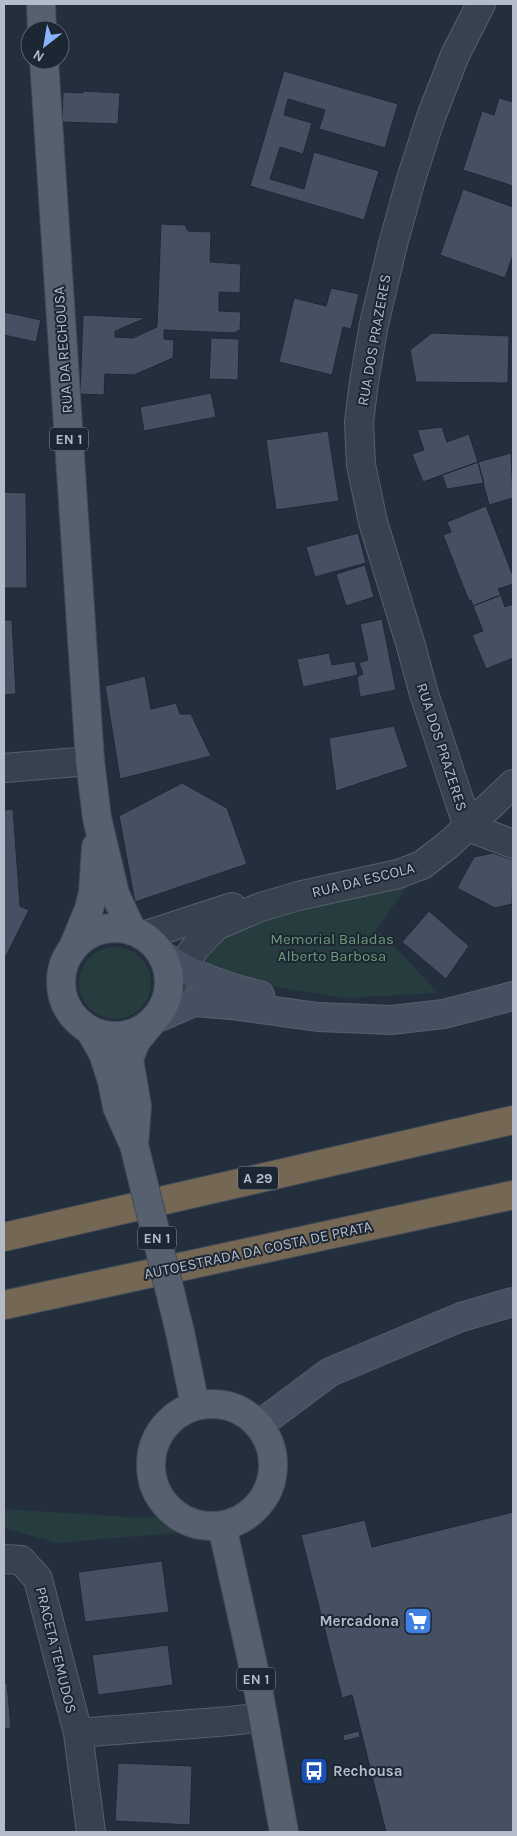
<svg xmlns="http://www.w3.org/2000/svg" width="517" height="1836" viewBox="0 0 517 1836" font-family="Karla,sans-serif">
<rect width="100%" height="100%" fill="#242f3e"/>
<!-- green -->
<path fill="#263c3f" d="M 408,885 L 376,930 L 384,935 L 438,993 L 345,998 L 286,989 L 216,972 L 209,966 L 206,960 L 206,949 L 222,929 L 318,901 Z
M79 983a36 36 0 1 1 72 0a36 36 0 1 1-72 0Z
M 4,1509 L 144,1518 L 155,1516 L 167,1519 L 175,1533 L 57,1543 L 4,1528 Z"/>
<!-- building -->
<path fill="#455162" stroke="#1f2835" d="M 284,71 L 398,104 L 385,148 L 319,129 L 325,110 L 288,99 L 284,115 L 312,123 L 303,154 L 280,147 L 270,179 L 304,189 L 314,152 L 379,171 L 364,220 L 250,186 Z
M 83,91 L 120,93 L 118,124 L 62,122 L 63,92 L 83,93 Z
M 499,98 L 513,102 L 513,186 L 463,170 L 482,111 L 494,115 Z
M 463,189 L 513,207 L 513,255 L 505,278 L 440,255 Z
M 161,224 L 185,225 L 188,231 L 211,232 L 210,262 L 241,264 L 240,293 L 219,292 L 219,311 L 241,312 L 240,330 L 234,333 L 164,330 L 164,339 L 174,340 L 173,358 L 134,375 L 105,374 L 104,395 L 80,394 L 83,315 L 146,318 L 115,331 L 115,337 L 133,338 L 157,327 Z
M 331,288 L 359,294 L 351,329 L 343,327 L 332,375 L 279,362 L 294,298 L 326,306 Z
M 4,312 L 41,320 L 36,342 L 4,335 Z
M 432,333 L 509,336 L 508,383 L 416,382 L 410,350 Z
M 211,338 L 239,339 L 238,380 L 209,379 Z
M 211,393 L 216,417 L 144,431 L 140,407 Z
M 442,427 L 447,442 L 469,434 L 478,462 L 423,482 L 412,454 L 424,450 L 417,430 Z
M 328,431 L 339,501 L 276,510 L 266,440 Z
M 511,453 L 513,498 L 489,505 L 478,462 Z
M 478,462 L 484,483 L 447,489 L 442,475 Z
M 4,492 L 26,493 L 27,588 L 4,588 Z
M 486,506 L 513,576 L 513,584 L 498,589 L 501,595 L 473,606 L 471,600 L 469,601 L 443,535 L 451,532 L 447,522 Z
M 358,533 L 366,563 L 315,577 L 306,547 Z
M 365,565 L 374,597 L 346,606 L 336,574 Z
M 501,595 L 505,607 L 513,604 L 513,658 L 486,669 L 472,635 L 483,631 L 473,606 Z
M 382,619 L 396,690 L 360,697 L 357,677 L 363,674 L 359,663 L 368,660 L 360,624 Z
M 4,620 L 12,620 L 16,694 L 4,695 Z
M 329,653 L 332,665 L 355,661 L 358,675 L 303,687 L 297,659 Z
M 145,676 L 151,709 L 176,703 L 180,714 L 191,714 L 211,756 L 120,779 L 105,686 Z
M 394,726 L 408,767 L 336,791 L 329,738 Z
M 182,783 L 227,808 L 247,864 L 135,902 L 119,816 Z
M 13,809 L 20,906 L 29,910 L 4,960 L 4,810 Z
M 493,853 L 513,860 L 512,904 L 495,908 L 457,888 L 474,857 Z
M 429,911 L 469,946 L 446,979 L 402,942 Z
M 513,1512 L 513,1832 L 386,1832 L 352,1695 L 342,1698 L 301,1535 L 365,1520 L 372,1547 Z
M 162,1561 L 169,1612 L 85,1622 L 78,1572 Z
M 168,1645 L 173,1685 L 98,1695 L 92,1655 Z
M 4,1683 L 7,1683 L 11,1728 L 4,1729 Z
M 359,1731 L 360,1737 L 344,1741 L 343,1735 Z
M 118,1763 L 192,1766 L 190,1825 L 115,1821 Z"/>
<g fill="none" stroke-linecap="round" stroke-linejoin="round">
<defs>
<path id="minor" d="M 4,768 L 90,761
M 468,827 L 424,694 L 411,646 L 373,522 L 361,465 L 359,422 L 364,382 L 374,324 L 393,244 L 411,179 L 431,117 L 455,55 L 481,4
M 468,827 L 513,844
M 143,936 L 232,907
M 168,994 L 181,967 L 195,948 L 216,926 L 258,908 L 298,896 L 398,874 L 422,865 L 448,845 L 513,784
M 4,1559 L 21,1560 L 38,1579 L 78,1733 L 91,1832
M 78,1733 L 230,1721 L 263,1717"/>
<path id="secondary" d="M 162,955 C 191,975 225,987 260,995
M 155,1019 L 194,1002 L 231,1005 L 318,1017 L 391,1020 L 444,1014 L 513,996
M 259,1425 L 330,1372 L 461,1317 L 513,1302"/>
<path id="primary" d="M 41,4 L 42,30
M 44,60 L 90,761 L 97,818 L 115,894 L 132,931
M61 982a54 54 0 1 1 108 0a54 54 0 1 1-108 0Z
M 72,950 L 89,909 L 93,893 L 96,847
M 89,1029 L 103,1053 L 112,1081 L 117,1107 L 133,1143
M 134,1145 L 137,1106 L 129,1059 L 136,1041 L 151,1023
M 180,1332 L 195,1405
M151 1465a61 61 0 1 1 122 0a61 61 0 1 1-122 0Z
M 222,1526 L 257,1683 L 284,1832"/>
<path id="motorway" d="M 4,1237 L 513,1120
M 4,1305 L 513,1195"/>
</defs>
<!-- minor casing -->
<use href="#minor" stroke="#565f6c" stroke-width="30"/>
<!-- secondary casing -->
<use href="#secondary" stroke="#565f6c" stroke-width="30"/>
<!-- primary casing -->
<use href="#primary" stroke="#414a57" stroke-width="30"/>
<!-- motorway casing -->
<use href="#motorway" stroke="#434c59" stroke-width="30"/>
<!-- minor -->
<use href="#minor" stroke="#38414e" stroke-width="28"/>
<!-- secondary -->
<use href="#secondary" stroke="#465061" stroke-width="28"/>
<!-- primary -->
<use href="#primary" stroke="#56606e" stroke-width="28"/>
<!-- motorway -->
<use href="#motorway" stroke="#746855" stroke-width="28"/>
<defs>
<path id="primary-bridge" d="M 134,1145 L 180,1332"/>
</defs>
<!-- primary-bridge casing -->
<use href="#primary-bridge" stroke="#414a57" stroke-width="30" stroke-linecap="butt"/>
<!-- primary-bridge -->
<use href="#primary-bridge" stroke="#56606e" stroke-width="28"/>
</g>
<!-- icons -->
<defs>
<symbol id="supermarket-square" viewBox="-11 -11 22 22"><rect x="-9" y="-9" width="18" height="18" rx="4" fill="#3f7fe0" stroke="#1d2633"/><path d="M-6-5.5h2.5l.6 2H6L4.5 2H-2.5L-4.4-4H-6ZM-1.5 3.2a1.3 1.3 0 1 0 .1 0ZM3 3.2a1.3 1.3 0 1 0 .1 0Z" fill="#fff"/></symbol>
<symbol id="bus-square" viewBox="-11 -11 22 22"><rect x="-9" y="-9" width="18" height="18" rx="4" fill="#1a4fb4" stroke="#1d2633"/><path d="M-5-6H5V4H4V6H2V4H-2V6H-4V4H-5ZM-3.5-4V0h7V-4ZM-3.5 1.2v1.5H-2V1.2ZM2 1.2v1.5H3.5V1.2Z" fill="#fff"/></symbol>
</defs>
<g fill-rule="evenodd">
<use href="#supermarket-square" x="402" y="1605" width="32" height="32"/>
<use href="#bus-square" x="298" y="1755" width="32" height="32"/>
</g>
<g text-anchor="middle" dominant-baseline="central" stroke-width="4" stroke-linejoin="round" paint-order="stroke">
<!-- shield labels -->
<g fill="#1d2633" stroke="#878f9c" stroke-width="1">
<rect x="50" y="427.5" width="38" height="23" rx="4"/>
<rect x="238" y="1166.5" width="40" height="23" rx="4"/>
<rect x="138" y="1226.5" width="38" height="23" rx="4"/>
<rect x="237" y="1667.5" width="38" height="23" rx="4"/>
</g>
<g font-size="14" font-weight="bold" fill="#b4bcc9">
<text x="69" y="439">EN 1</text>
<text x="258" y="1178">A 29</text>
<text x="157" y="1238">EN 1</text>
<text x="256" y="1679">EN 1</text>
</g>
<!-- street labels -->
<g font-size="15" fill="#b4bcc9" stroke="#1d2633">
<text transform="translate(374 340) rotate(-80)">RUA DOS PRAZERES</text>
<text transform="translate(63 350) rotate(-94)">RUA DA RECHOUSA</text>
<text transform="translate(442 747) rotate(72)">RUA DOS PRAZERES</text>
<text transform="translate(363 880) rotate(-14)">RUA DA ESCOLA</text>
<text transform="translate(258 1250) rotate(-12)">AUTOESTRADA DA COSTA DE PRATA</text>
<text transform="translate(56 1650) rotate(76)">PRACETA TEMUDOS</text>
</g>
<!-- park labels -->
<g font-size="15" fill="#6b9a76" stroke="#1d2633">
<text x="332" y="939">Memorial Baladas<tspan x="332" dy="17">Alberto Barbosa</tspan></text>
</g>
<!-- poi labels -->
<g font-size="15" font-weight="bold" fill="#b4bcc9" stroke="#1d2633" text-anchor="end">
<text x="399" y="1621">Mercadona</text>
<text x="333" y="1771" text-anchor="start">Rechousa</text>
</g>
</g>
<!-- border -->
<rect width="517" height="1836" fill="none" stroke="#b4bcc9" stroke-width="10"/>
<!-- north arrow -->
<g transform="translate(45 45) rotate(211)"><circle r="24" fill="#1d2633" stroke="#59626f"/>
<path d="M0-4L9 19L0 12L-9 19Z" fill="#8ab4f8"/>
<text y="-8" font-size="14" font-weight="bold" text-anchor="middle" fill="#b4bcc9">N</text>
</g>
</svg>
